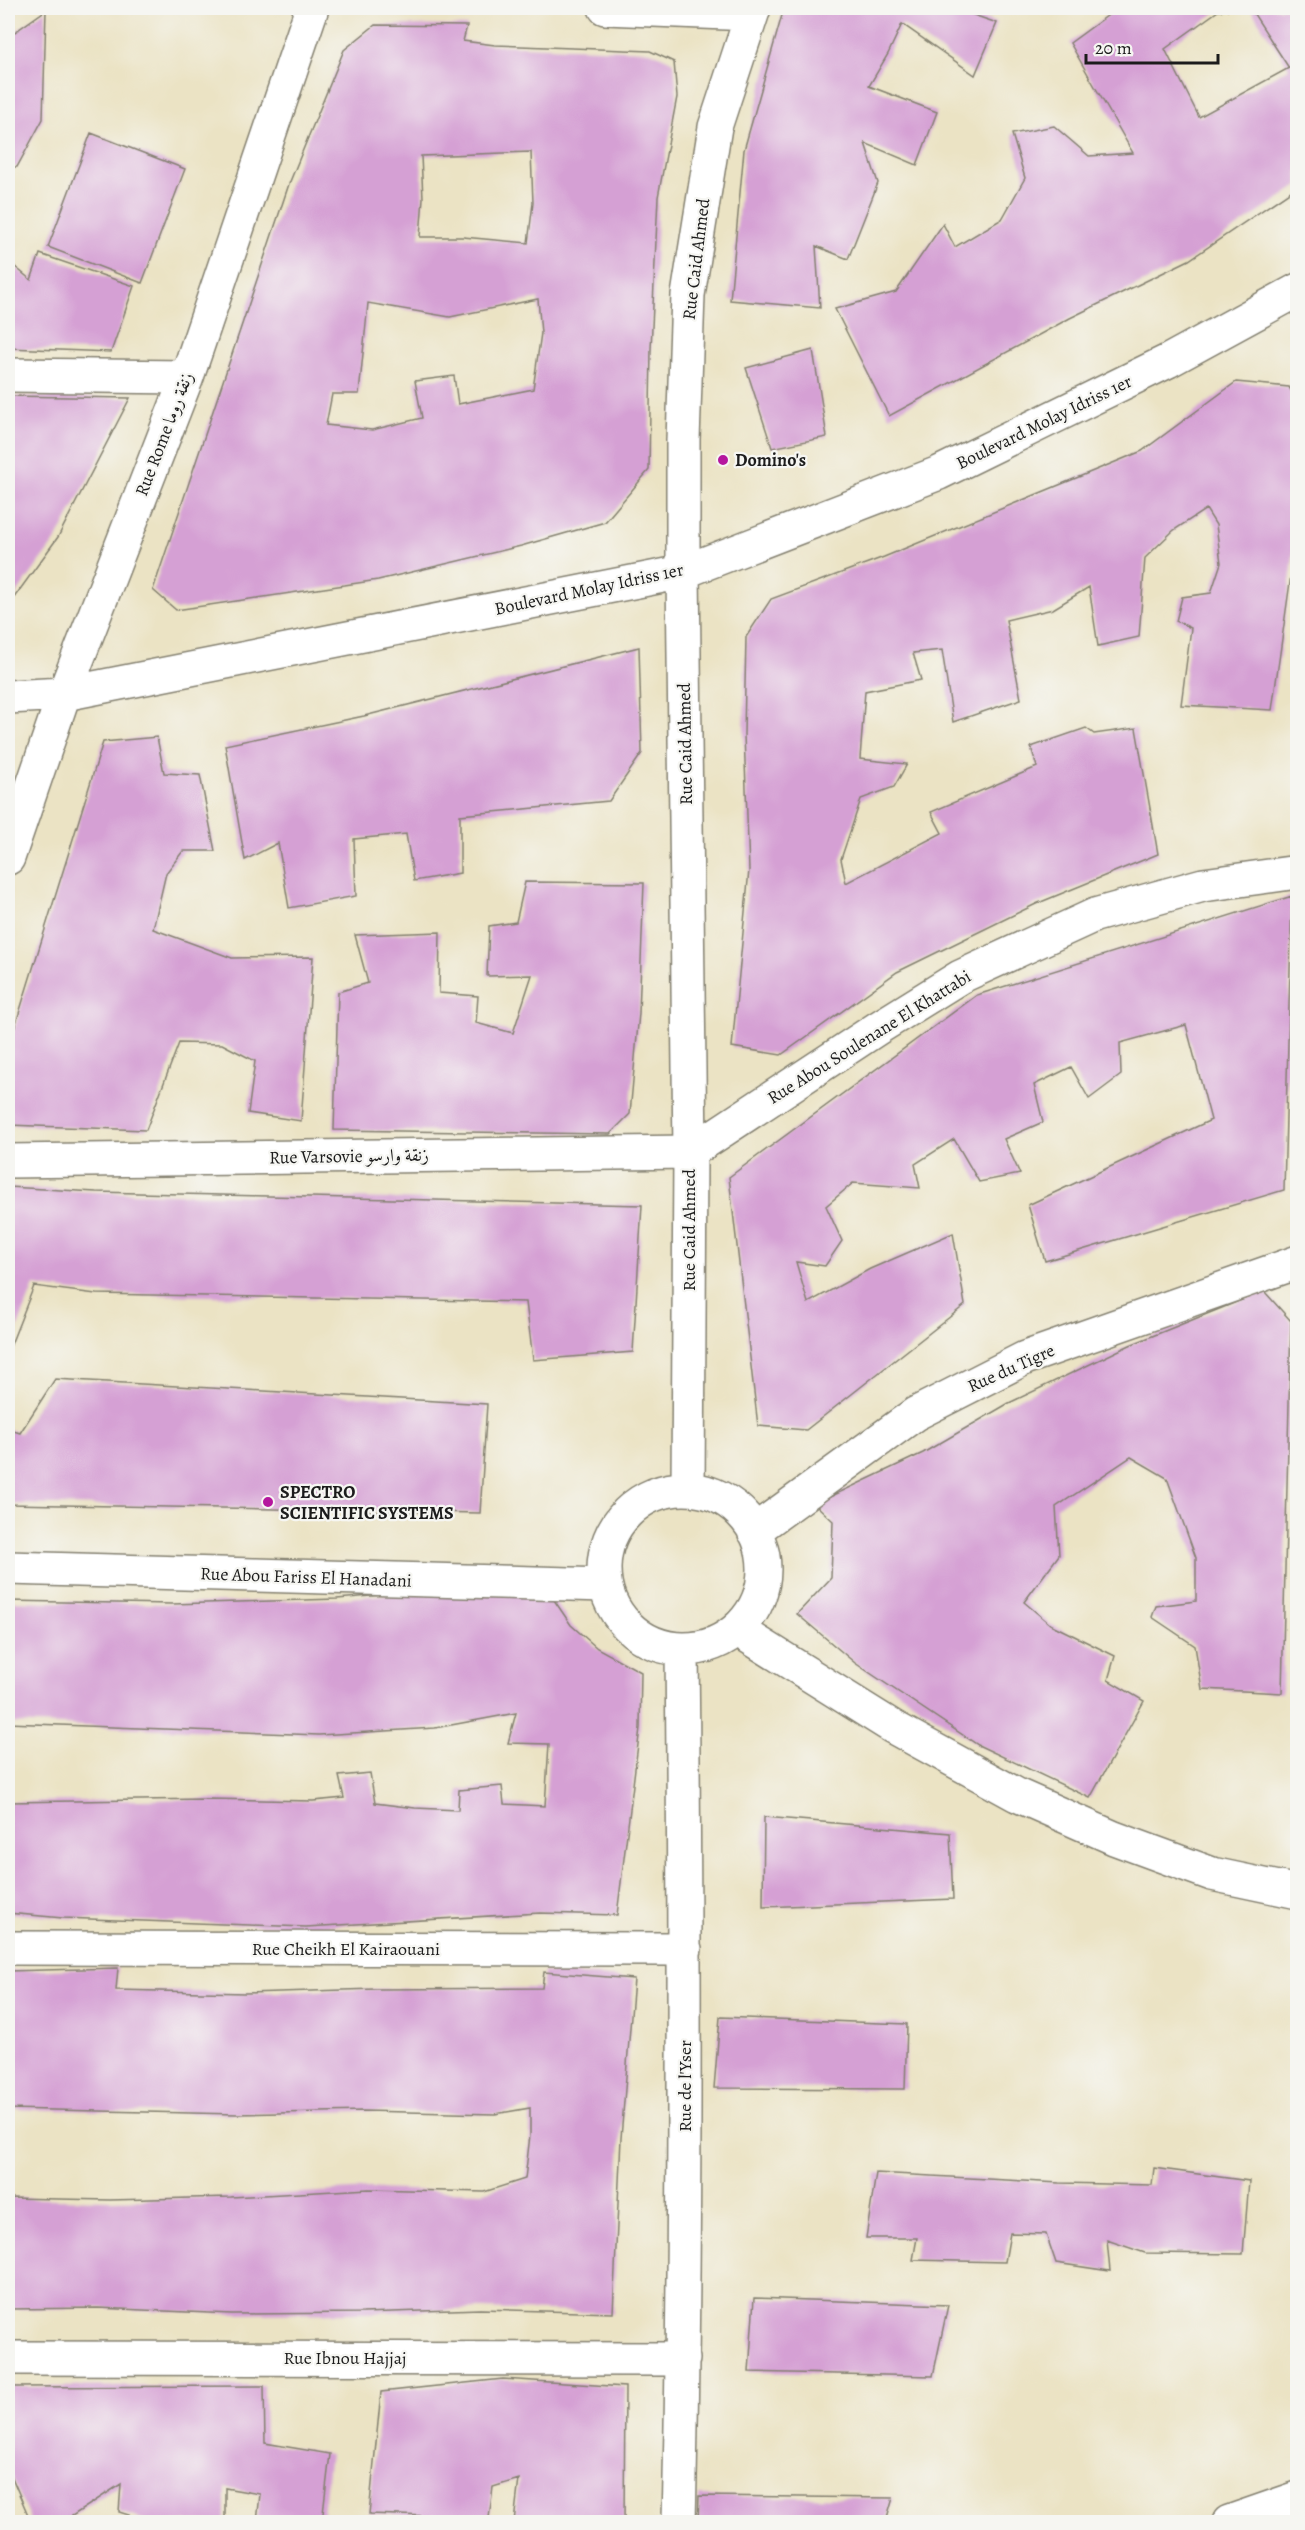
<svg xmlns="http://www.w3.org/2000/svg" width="1305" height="2530" viewBox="0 0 1305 2530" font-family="Alegreya,Amiri,serif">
<rect width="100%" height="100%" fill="#f6f6f2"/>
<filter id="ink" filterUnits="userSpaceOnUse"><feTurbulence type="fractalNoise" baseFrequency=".0167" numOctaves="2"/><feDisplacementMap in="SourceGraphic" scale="12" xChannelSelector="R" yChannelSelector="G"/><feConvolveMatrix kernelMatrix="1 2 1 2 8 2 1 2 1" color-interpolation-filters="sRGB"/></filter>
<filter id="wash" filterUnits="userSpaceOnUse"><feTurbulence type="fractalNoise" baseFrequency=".008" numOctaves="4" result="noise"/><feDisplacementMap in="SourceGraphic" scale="24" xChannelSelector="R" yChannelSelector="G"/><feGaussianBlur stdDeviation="1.35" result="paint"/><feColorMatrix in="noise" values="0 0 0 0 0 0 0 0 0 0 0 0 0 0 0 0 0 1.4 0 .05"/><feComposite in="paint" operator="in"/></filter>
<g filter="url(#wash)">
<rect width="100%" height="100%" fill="#ebe3c4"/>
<g id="blocks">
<!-- building -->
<path fill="#d5a0d4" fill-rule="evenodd" d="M 784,8 L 953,8 L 997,23 L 975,75 L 902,24 L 888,54 L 869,86 L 937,112 L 917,165 L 865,143 L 878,183 L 848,259 L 816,246 L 820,308 L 730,300 L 744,150 Z
M 1118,8 L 1244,8 L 1218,11 L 1165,49 L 1199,117 L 1289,68 L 1250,8 L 1298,8 L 1298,186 L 1189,260 L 1070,318 L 889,416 L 835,309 L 896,292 L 943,224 L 955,247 L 1002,219 L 1025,178 L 1012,134 L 1054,126 L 1089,156 L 1133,153 L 1070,43 Z
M 46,10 L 43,119 L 17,167 L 8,167 L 8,37 Z
M 375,25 L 467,26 L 463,41 L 495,45 L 650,51 L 674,62 L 677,97 L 658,197 L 651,349 L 649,470 L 605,522 L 521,546 L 378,580 L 176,610 L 153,590 L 289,184 L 344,50 ZM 531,152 L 533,203 L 528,243 L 463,237 L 420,237 L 423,198 L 421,156 ZM 538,299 L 541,333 L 533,389 L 458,404 L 454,376 L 415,381 L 422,418 L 372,430 L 326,425 L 332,394 L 359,394 L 368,303 L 450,317 Z
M 91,133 L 185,169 L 142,283 L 48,247 Z
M 40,254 L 134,286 L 111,352 L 8,348 L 8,261 L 31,280 Z
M 813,350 L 827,437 L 772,448 L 746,368 Z
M 1236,382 L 1289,387 L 1298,402 L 1298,498 L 1292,568 L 1272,710 L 1181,705 L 1191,628 L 1176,621 L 1182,597 L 1211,593 L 1221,563 L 1216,525 L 1206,509 L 1174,530 L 1145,558 L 1139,637 L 1098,646 L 1089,587 L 1053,609 L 1006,620 L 1021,699 L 953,722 L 942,650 L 913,653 L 921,680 L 865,691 L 860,759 L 907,764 L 894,787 L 861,799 L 841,859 L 846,883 L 942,833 L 931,812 L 1037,767 L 1031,747 L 1086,728 L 1094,734 L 1136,728 L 1158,854 L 1036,904 L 897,972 L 781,1055 L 732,1047 L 749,870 L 744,734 L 746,637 L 771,599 L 884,557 L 1142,451 Z
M 8,396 L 130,398 L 58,537 L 8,606 Z
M 639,647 L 642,753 L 609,801 L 460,815 L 460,873 L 414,881 L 406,834 L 354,839 L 356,896 L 289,908 L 278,843 L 245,860 L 225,745 L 364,716 Z
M 157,737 L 164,773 L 200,775 L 215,851 L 183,851 L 166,873 L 153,929 L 232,958 L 313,957 L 301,1121 L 248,1113 L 255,1061 L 222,1044 L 179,1043 L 146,1130 L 8,1125 L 8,1049 L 103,742 Z
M 525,882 L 644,883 L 639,1013 L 630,1114 L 610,1134 L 334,1130 L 338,992 L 368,983 L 355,935 L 440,932 L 439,993 L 478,996 L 476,1023 L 513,1033 L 532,975 L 487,976 L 489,926 L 516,922 Z
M 1292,896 L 1284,1190 L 1045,1261 L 1028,1205 L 1211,1120 L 1186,1025 L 1120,1043 L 1121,1075 L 1089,1099 L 1071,1067 L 1034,1085 L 1043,1122 L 1004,1139 L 1020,1174 L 979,1182 L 954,1139 L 915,1164 L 920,1188 L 853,1183 L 826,1206 L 842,1241 L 825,1266 L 796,1262 L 808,1303 L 870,1269 L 953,1233 L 965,1305 L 806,1430 L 758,1426 L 729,1177 L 977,995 Z
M 8,1187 L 96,1192 L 642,1205 L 633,1352 L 533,1360 L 526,1302 L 96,1294 L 34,1286 L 8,1352 Z
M 1264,1291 L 1291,1321 L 1282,1693 L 1202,1689 L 1195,1646 L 1152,1617 L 1156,1606 L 1196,1601 L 1196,1558 L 1167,1478 L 1131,1457 L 1056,1507 L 1059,1555 L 1024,1602 L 1050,1624 L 1115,1656 L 1108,1680 L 1144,1701 L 1090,1798 L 978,1745 L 855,1663 L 797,1614 L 831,1578 L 833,1521 L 815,1504 L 923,1453 L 1009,1403 L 1130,1345 Z
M 55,1379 L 487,1404 L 480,1513 L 8,1504 L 8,1429 L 20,1433 Z
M 449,1589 L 552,1597 L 571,1625 L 597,1648 L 641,1672 L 640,1728 L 617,1915 L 540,1913 L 306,1927 L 63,1918 L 8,1913 L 8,1802 L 206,1799 L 313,1801 L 344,1798 L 339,1776 L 370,1773 L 375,1803 L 415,1808 L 458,1810 L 459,1790 L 502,1786 L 504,1804 L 545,1806 L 549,1744 L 508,1743 L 516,1713 L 435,1728 L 319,1735 L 8,1723 L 8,1601 L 172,1604 L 337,1599 Z
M 764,1817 L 950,1833 L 953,1899 L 763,1907 Z
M 118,1968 L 116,1990 L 245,1993 L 376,1989 L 542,1988 L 544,1972 L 634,1979 L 621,2138 L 613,2313 L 480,2309 L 363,2313 L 232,2314 L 98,2308 L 8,2309 L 8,2198 L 110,2200 L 231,2197 L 369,2189 L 484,2192 L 525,2179 L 530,2135 L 530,2108 L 495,2114 L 363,2111 L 237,2114 L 8,2109 L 8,1971 Z
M 720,2017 L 907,2024 L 905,2089 L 714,2088 Z
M 1154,2168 L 1249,2181 L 1243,2254 L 1145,2253 L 1107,2240 L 1110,2271 L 1056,2263 L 1046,2234 L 1010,2233 L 1005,2262 L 913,2260 L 917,2238 L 866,2238 L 876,2173 L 1060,2183 L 1152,2185 Z
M 754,2298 L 948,2305 L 933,2376 L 749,2372 Z
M 503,2379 L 625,2387 L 624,2522 L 514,2522 L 519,2479 L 493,2487 L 489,2518 L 369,2514 L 381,2392 Z
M 264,2386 L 265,2443 L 330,2454 L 322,2522 L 257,2522 L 260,2494 L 225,2488 L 225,2522 L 151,2522 L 119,2512 L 121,2484 L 63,2522 L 31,2522 L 8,2468 L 8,2387 Z
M 699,2496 L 893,2498 L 886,2522 L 698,2522 Z"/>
</g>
</g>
<g filter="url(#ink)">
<use href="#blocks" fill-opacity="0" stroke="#848070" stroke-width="1.5"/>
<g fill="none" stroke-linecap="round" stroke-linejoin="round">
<defs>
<path id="minor" d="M 605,8 L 751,14
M 8,375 L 187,377
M 8,697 L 64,694 L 683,572 L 939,473 L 1168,361 L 1298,290
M 8,858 L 64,694 L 187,377 L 312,8
M 8,1161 L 690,1152 L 878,1028 L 960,977 L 1095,915 L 1203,885 L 1298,872
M604 1569a80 80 0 1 1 160 0a80 80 0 1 1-160 0Z
M 688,1489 L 690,1152 L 683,572 L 683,440 L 688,295 L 715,127 L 754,8
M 754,1531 L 915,1414 L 1025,1358 L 1298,1262
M 8,1568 L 605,1585
M 738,1630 L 893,1727 L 1017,1795 L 1114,1838 L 1212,1874 L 1298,1892
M 8,1948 L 685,1949
M 8,2358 L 683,2359
M 679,2522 C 686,2231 685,1940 682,1649
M 1229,2522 L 1298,2498"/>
</defs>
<!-- minor casing -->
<use href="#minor" stroke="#848070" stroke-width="36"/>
<!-- minor -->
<use href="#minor" stroke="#fff" stroke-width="33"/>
</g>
</g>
<!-- markers -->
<g fill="#b5179e" stroke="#f6f6f2" stroke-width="2">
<circle cx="723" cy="460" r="6"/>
<circle cx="268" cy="1502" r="6"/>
</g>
<g text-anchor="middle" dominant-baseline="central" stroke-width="4.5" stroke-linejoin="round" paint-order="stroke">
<!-- street labels -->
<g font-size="18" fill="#1c1c1c" stroke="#f6f6f2">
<text transform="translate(696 259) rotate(-83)">Rue Caid Ahmed</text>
<text transform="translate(1044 422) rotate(-26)">Boulevard Molay Idriss 1er</text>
<text transform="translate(164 434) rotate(-69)">Rue Rome زنقة روما</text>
<text transform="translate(589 589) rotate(-12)">Boulevard Molay Idriss 1er</text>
<text transform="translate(685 744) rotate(-91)">Rue Caid Ahmed</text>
<text transform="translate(869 1037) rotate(-32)">Rue Abou Soulenane El Khattabi</text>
<text transform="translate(349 1156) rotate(-1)">Rue Varsovie زنقة وارسو</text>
<text transform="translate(689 1230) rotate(-90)">Rue Caid Ahmed</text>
<text transform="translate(1011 1368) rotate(-24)">Rue du Tigre</text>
<text transform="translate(306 1577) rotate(2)">Rue Abou Fariss El Hanadani</text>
<text x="346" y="1949">Rue Cheikh El Kairaouani</text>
<text transform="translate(685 2086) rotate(-90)">Rue de l'Yser</text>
<text x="345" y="2358">Rue Ibnou Hajjaj</text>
</g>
<!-- poi labels -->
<g font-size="18" font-weight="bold" fill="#1c1c1c" stroke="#f6f6f2" text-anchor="start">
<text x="735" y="460">Domino's</text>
<text x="280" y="1492">SPECTRO<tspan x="280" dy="21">SCIENTIFIC SYSTEMS</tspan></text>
</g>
</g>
<!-- margin -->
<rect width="1305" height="2530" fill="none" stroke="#f6f6f2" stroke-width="30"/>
<!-- scale -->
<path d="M1086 54v9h132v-9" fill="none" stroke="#1c1c1c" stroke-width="3"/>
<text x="1095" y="54" font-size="18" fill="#1c1c1c" stroke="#f6f6f2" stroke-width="4.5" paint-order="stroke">20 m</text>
</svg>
